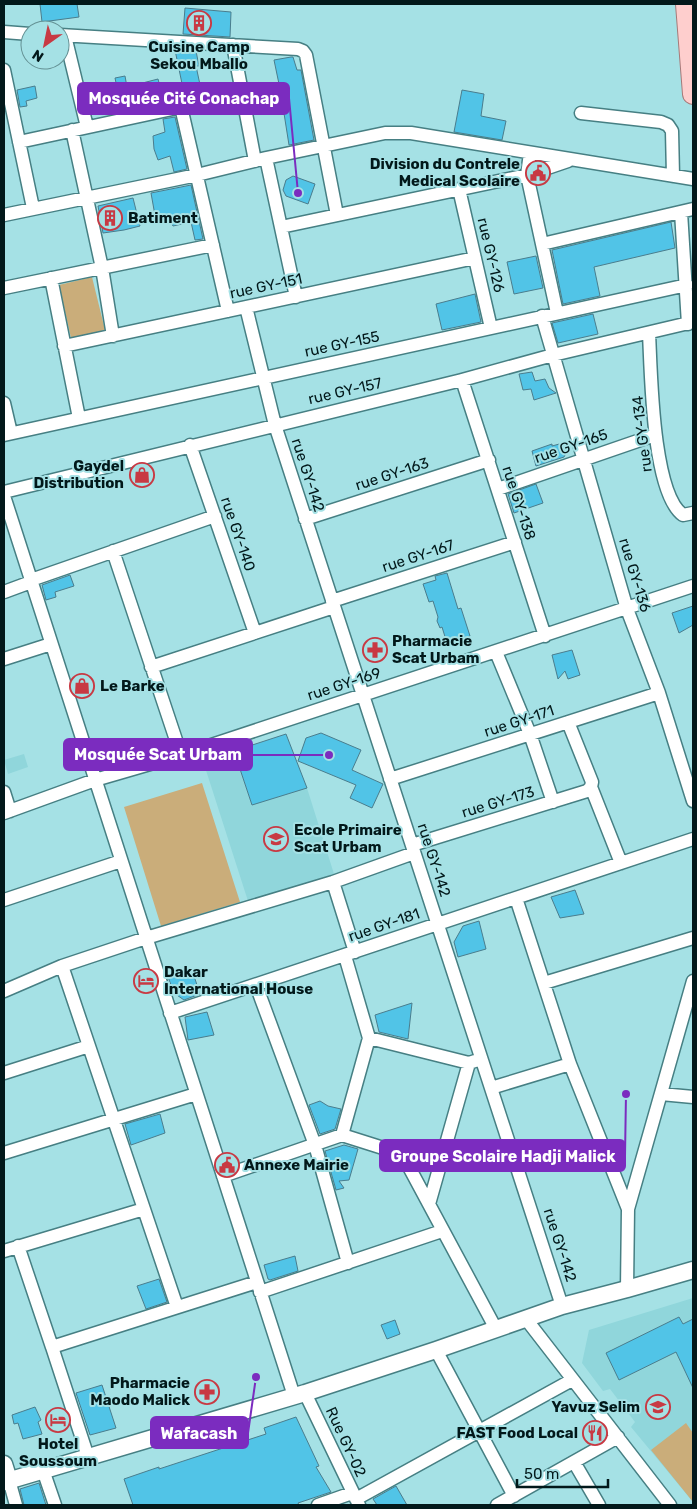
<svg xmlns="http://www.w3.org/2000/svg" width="697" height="1509" viewBox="0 0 697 1509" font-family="Rubik,sans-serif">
<rect width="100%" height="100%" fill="#a5e1e5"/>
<!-- built -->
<path fill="#90d6db" d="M 234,751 L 252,805 L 307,788 L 334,874 L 248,901 L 203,761 Z
M 24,754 L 28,767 L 8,774 L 4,760 Z
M 693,1298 L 693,1502 L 631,1427 L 635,1422 L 610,1389 L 603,1391 L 582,1363 L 589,1330 Z"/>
<!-- green -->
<path fill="#caad7a" d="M 92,277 L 105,330 L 71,338 L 59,285 Z
M 202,783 L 240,902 L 161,926 L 124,807 Z
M 686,1423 L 693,1433 L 693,1502 L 651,1450 Z"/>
<!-- building -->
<path fill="#51c4e7" stroke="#4a7d8d" d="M 40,4 L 77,4 L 79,17 L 42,22 Z
M 185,8 L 231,12 L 230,37 L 183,34 Z
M 175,50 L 196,51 L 199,66 L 196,66 L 202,94 L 185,98 Z
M 291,57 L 293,57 L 297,70 L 301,70 L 314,140 L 289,145 L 283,107 L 285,107 L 282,84 L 279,84 L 274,60 Z
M 125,76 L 127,87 L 158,79 L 164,102 L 122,111 L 115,78 Z
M 35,86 L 37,98 L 26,101 L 27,106 L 20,107 L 17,90 Z
M 462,90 L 484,94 L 481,116 L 506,121 L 502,140 L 454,132 Z
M 175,117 L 187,169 L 174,172 L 170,156 L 158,160 L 154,149 L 153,136 L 165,132 L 163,119 Z
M 293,176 L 315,184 L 308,204 L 286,196 L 283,190 L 286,180 Z
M 191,185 L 203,239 L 195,240 L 191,222 L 173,226 L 169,219 L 156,221 L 151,193 Z
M 133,198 L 140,226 L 124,230 L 103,233 L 98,206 Z
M 671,222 L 675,248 L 594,267 L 600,296 L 563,304 L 552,250 Z
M 536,256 L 543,288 L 514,294 L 507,262 Z
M 475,294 L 481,322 L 442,330 L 436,304 Z
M 593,314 L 598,334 L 558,343 L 552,323 Z
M 532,372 L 535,381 L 545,379 L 549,388 L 556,393 L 534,400 L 531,389 L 523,390 L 519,374 Z
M 563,443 L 566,453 L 564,457 L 536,466 L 532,451 L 552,444 L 552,446 Z
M 536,484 L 543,503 L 514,513 L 508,494 Z
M 447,573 L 458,609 L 461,608 L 470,636 L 451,642 L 450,638 L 446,640 L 442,627 L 440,628 L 437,621 L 438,617 L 433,601 L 429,602 L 423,584 L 436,580 L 435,576 Z
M 70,575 L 74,586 L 55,592 L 56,597 L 46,600 L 42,585 Z
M 693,606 L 693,625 L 679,633 L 672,613 Z
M 572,650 L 580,675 L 568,679 L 565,671 L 558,679 L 552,655 Z
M 321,733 L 361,750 L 352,770 L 383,784 L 372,808 L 350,798 L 356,785 L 298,761 L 306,738 Z
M 286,734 L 307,788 L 252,805 L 234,751 Z
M 575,890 L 584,914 L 560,918 L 551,897 Z
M 479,921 L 486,949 L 458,957 L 454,942 L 463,926 Z
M 192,970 L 200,994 L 184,1000 L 174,993 L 168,977 Z
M 412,1003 L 408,1039 L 379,1032 L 375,1015 Z
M 207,1012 L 214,1035 L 188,1040 L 185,1017 Z
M 320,1101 L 328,1106 L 341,1109 L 335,1129 L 320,1134 L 309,1105 Z
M 160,1114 L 165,1133 L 131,1145 L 125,1124 Z
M 344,1145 L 358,1149 L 349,1180 L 339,1181 L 344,1188 L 336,1190 L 325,1151 Z
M 295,1256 L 298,1271 L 270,1280 L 268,1279 L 264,1265 Z
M 159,1279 L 167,1302 L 146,1309 L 137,1286 Z
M 679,1317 L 683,1324 L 693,1319 L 693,1388 L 676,1352 L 619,1380 L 606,1353 Z
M 395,1320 L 400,1334 L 387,1339 L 381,1325 Z
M 102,1385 L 116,1428 L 90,1435 L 76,1393 Z
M 35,1407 L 41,1420 L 38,1422 L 42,1434 L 23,1439 L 18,1423 L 14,1424 L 12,1415 Z
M 296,1417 L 319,1466 L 316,1467 L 331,1492 L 298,1503 L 299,1505 L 133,1505 L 124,1479 L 159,1467 L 159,1469 L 266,1434 L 264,1428 Z
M 39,1483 L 46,1505 L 24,1505 L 20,1489 Z
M 396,1486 L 407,1505 L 377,1505 L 373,1499 Z"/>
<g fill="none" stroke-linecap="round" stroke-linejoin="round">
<defs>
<path id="minor" d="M 4,32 L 30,34
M 60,35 L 298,49 L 303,51 L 306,55 L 337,215
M 65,36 L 87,127
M 233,45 L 255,161
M 4,70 L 33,208
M 181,107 L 228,311
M 581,113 L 661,122 L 668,125 L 672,131 L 673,176
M 72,130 L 102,268 L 113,336
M 19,142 L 242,94
M 530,153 L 527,175 L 557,313
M 266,158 L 296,297
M 459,189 L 491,328
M 681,212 L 688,324
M 4,215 L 197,175 L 266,158 L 385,133 L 411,133 L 693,179
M 281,227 L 527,175 L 568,161
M 542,244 L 693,209
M 51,278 L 79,418
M 4,288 L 213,245
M 246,307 L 275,425 L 562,1306
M 542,316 L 627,609 L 659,693 L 693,801
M 649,333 C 651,371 652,493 683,515 L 693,513
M 64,346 L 475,258
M 462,380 L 545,636
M 4,403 L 11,433
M 4,435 L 687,285
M 190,445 L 255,633
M 498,489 L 655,435
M 4,492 L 462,380 L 553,355 L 693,322
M 4,496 L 294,1396
M 305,519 L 489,460
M 113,551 L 181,755
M 31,580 L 215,516
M 4,592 L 31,582
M 332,601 L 515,542
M 496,652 L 530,734 L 553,802
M 4,659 L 51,644
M 151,667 L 334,607
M 568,722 L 592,782 L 591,787 L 621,863
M 390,779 L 659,693
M 4,792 L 10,811
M 4,813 L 95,780 L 181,755 L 693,586
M 412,845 L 587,791 L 591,787
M 333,882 L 355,952
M 516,898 L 570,1064 L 628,1209
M 4,900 L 121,861
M 62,966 L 177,1307
M 544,983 L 693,938
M 256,985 L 315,1145 L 348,1263
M 4,991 L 62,966 L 146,938 L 333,882 L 414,853
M 170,1013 L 693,839
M 369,1038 L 469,1063 L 475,1061
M 4,1073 L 89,1046
M 491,1088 L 570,1064
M 661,1094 L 693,1097
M 342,1135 L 369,1038 L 345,956
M 4,1153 L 196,1094
M 402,1154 L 496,1329
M 223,1176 L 342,1135 L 440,1166
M 429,1204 L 469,1063
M 18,1246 L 52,1347 L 257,1282
M 4,1251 L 144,1209
M 627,1289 L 628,1209 L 693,981
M 260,1292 L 442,1231
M 526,1319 L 670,1505
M 52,1347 L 88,1457
M 436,1350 L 514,1496
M 305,1393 L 359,1505
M 574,1462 L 599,1505
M 43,1470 L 55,1505
M 9,1480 L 16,1505
M 356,1499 L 572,1380
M 318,1505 L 352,1493
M 497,1505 L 618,1437"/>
<path id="tertiary" d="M 4,1464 L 9,1480
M 4,1482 L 305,1393 L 436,1350 L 562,1306 L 627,1289 L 693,1270"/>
<path id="primary" d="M 686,4 L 693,94"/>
</defs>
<!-- minor casing -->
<use href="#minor" stroke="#467f83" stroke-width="15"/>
<!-- tertiary casing -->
<use href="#tertiary" stroke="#467f83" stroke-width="19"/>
<!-- primary casing -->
<use href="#primary" stroke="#a67978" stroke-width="22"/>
<!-- minor -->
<use href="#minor" stroke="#fff" stroke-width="12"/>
<!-- tertiary -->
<use href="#tertiary" stroke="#fff" stroke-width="16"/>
<!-- primary -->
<use href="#primary" stroke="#fececd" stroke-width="20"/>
</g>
<!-- icons -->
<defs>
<symbol id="building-ring" viewBox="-11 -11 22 22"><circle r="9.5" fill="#a5e1e5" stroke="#c83943" stroke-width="1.5"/><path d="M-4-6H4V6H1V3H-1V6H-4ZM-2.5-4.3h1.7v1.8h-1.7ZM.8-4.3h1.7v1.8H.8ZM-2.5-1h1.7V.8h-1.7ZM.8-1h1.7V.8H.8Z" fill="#c83943"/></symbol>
<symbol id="civic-ring" viewBox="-11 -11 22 22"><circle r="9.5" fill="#a5e1e5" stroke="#c83943" stroke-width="1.5"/><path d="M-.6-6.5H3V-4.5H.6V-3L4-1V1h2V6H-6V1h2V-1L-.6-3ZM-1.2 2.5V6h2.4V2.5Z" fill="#c83943"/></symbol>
<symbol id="shop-ring" viewBox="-11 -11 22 22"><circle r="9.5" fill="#a5e1e5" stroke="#c83943" stroke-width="1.5"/><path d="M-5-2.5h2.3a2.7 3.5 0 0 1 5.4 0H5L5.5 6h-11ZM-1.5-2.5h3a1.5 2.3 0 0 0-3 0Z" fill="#c83943"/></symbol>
<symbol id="pharmacy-ring" viewBox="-11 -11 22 22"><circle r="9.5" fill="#a5e1e5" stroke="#c83943" stroke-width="1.5"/><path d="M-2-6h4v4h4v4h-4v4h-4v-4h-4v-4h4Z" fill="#c83943"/></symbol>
<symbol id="school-ring" viewBox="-11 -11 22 22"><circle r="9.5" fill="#a5e1e5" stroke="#c83943" stroke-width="1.5"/><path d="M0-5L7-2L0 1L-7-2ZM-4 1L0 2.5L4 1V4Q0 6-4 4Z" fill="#c83943"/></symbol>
<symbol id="hotel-ring" viewBox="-11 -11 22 22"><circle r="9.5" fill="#a5e1e5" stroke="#c83943" stroke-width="1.5"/><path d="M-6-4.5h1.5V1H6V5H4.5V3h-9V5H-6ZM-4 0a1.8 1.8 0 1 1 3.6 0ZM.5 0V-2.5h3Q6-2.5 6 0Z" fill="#c83943"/></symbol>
<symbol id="restaurant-ring" viewBox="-11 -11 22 22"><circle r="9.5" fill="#a5e1e5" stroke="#c83943" stroke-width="1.5"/><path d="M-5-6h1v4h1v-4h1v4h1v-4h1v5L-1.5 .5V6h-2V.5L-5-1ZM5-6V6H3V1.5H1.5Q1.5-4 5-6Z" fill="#c83943"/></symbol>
</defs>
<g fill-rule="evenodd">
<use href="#building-ring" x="185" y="9" width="28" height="28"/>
<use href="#civic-ring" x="524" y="159" width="28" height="28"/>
<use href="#building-ring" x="96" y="204" width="28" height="28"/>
<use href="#shop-ring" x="128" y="461" width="28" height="28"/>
<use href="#pharmacy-ring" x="361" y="636" width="28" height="28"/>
<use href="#shop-ring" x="68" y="672" width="28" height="28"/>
<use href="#school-ring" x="262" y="825" width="28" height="28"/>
<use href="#hotel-ring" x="132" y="967" width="28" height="28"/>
<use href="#civic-ring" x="213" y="1151" width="28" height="28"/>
<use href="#pharmacy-ring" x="193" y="1378" width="28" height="28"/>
<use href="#school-ring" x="644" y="1393" width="28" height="28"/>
<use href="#hotel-ring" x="44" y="1406" width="28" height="28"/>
<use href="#restaurant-ring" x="581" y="1419" width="28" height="28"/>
</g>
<g text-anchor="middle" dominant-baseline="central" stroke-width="4" stroke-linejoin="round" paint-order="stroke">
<!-- poi labels -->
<g font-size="15" font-weight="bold" fill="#02181a" stroke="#a5e1e5" text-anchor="start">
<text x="199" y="47" text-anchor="middle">Cuisine Camp<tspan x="199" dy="17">Sekou Mballo</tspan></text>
<text x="520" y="164" text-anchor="end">Division du Contrele<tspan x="520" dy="17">Medical Scolaire</tspan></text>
<text x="128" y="218">Batiment</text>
<text x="124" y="466" text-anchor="end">Gaydel<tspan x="124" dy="17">Distribution</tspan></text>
<text x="392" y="641">Pharmacie<tspan x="392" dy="17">Scat Urbam</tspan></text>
<text x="100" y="686">Le Barke</text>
<text x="294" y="830">Ecole Primaire<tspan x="294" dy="17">Scat Urbam</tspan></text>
<text x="164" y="972">Dakar<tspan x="164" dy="17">International House</tspan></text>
<text x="244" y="1165">Annexe Mairie</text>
<text x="190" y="1383" text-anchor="end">Pharmacie<tspan x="190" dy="17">Maodo Malick</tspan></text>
<text x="640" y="1407" text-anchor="end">Yavuz Selim</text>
<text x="578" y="1433" text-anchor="end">FAST Food Local</text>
<text x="58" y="1444" text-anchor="middle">Hotel<tspan x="58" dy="17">Soussoum</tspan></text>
</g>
<!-- street labels -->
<g font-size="15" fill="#02181a" stroke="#a5e1e5">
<text transform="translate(491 255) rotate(77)">rue GY-126</text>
<text transform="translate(266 286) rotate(-12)">rue GY-151</text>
<text transform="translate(342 344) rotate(-12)">rue GY-155</text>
<text transform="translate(345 391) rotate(-13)">rue GY-157</text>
<text transform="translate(642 434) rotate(-97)">rue GY-134</text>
<text transform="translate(571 446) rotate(-19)">rue GY-165</text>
<text transform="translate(392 474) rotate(-18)">rue GY-163</text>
<text transform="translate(308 475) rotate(72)">rue GY-142</text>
<text transform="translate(519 503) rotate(72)">rue GY-138</text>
<text transform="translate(238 534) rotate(71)">rue GY-140</text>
<text transform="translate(418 556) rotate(-18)">rue GY-167</text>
<text transform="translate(635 575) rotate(73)">rue GY-136</text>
<text transform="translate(344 684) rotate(-18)">rue GY-169</text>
<text transform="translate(519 721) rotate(-18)">rue GY-171</text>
<text transform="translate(498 802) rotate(-17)">rue GY-173</text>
<text transform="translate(434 860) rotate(72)">rue GY-142</text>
<text transform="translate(384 925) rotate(-19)">rue GY-181</text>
<text transform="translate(560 1245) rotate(72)">rue GY-142</text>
<text transform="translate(346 1442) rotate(65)">Rue GY-02</text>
</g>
</g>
<!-- callouts -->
<path fill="none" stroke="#7b2cbf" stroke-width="2" d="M298 193L289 98M329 755L252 755M626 1094L625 1156M256 1377L248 1433"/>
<g fill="#7b2cbf" stroke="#a5e1e5" stroke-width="2">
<circle cx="298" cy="193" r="5"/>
<circle cx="329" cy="755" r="5"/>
<circle cx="626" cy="1094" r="5"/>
<circle cx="256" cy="1377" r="5"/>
</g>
<g fill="#7b2cbf" stroke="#7b2cbf" stroke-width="2">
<rect x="78" y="83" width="211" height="31" rx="5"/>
<rect x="64" y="739" width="188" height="31" rx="5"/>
<rect x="380" y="1140" width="245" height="31" rx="5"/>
<rect x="151" y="1417" width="97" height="31" rx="5"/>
</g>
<g font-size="16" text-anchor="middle" font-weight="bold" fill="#fff">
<text x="184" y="104">Mosquée Cité Conachap</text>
<text x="158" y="760">Mosquée Scat Urbam</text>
<text x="503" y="1162">Groupe Scolaire Hadji Malick</text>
<text x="199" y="1439">Wafacash</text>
</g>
<!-- border -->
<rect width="697" height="1509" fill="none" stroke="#02181a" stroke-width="10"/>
<!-- north arrow -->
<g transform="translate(45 45) rotate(213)"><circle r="24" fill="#a5e1e5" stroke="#649194"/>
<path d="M0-4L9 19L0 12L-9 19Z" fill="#c83943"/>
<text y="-8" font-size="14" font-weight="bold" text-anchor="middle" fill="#02181a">N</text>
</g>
<!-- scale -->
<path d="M517 1479v8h91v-8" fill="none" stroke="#02181a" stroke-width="2.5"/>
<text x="524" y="1479" font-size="15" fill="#02181a" stroke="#a5e1e5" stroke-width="4" paint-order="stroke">50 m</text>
</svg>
